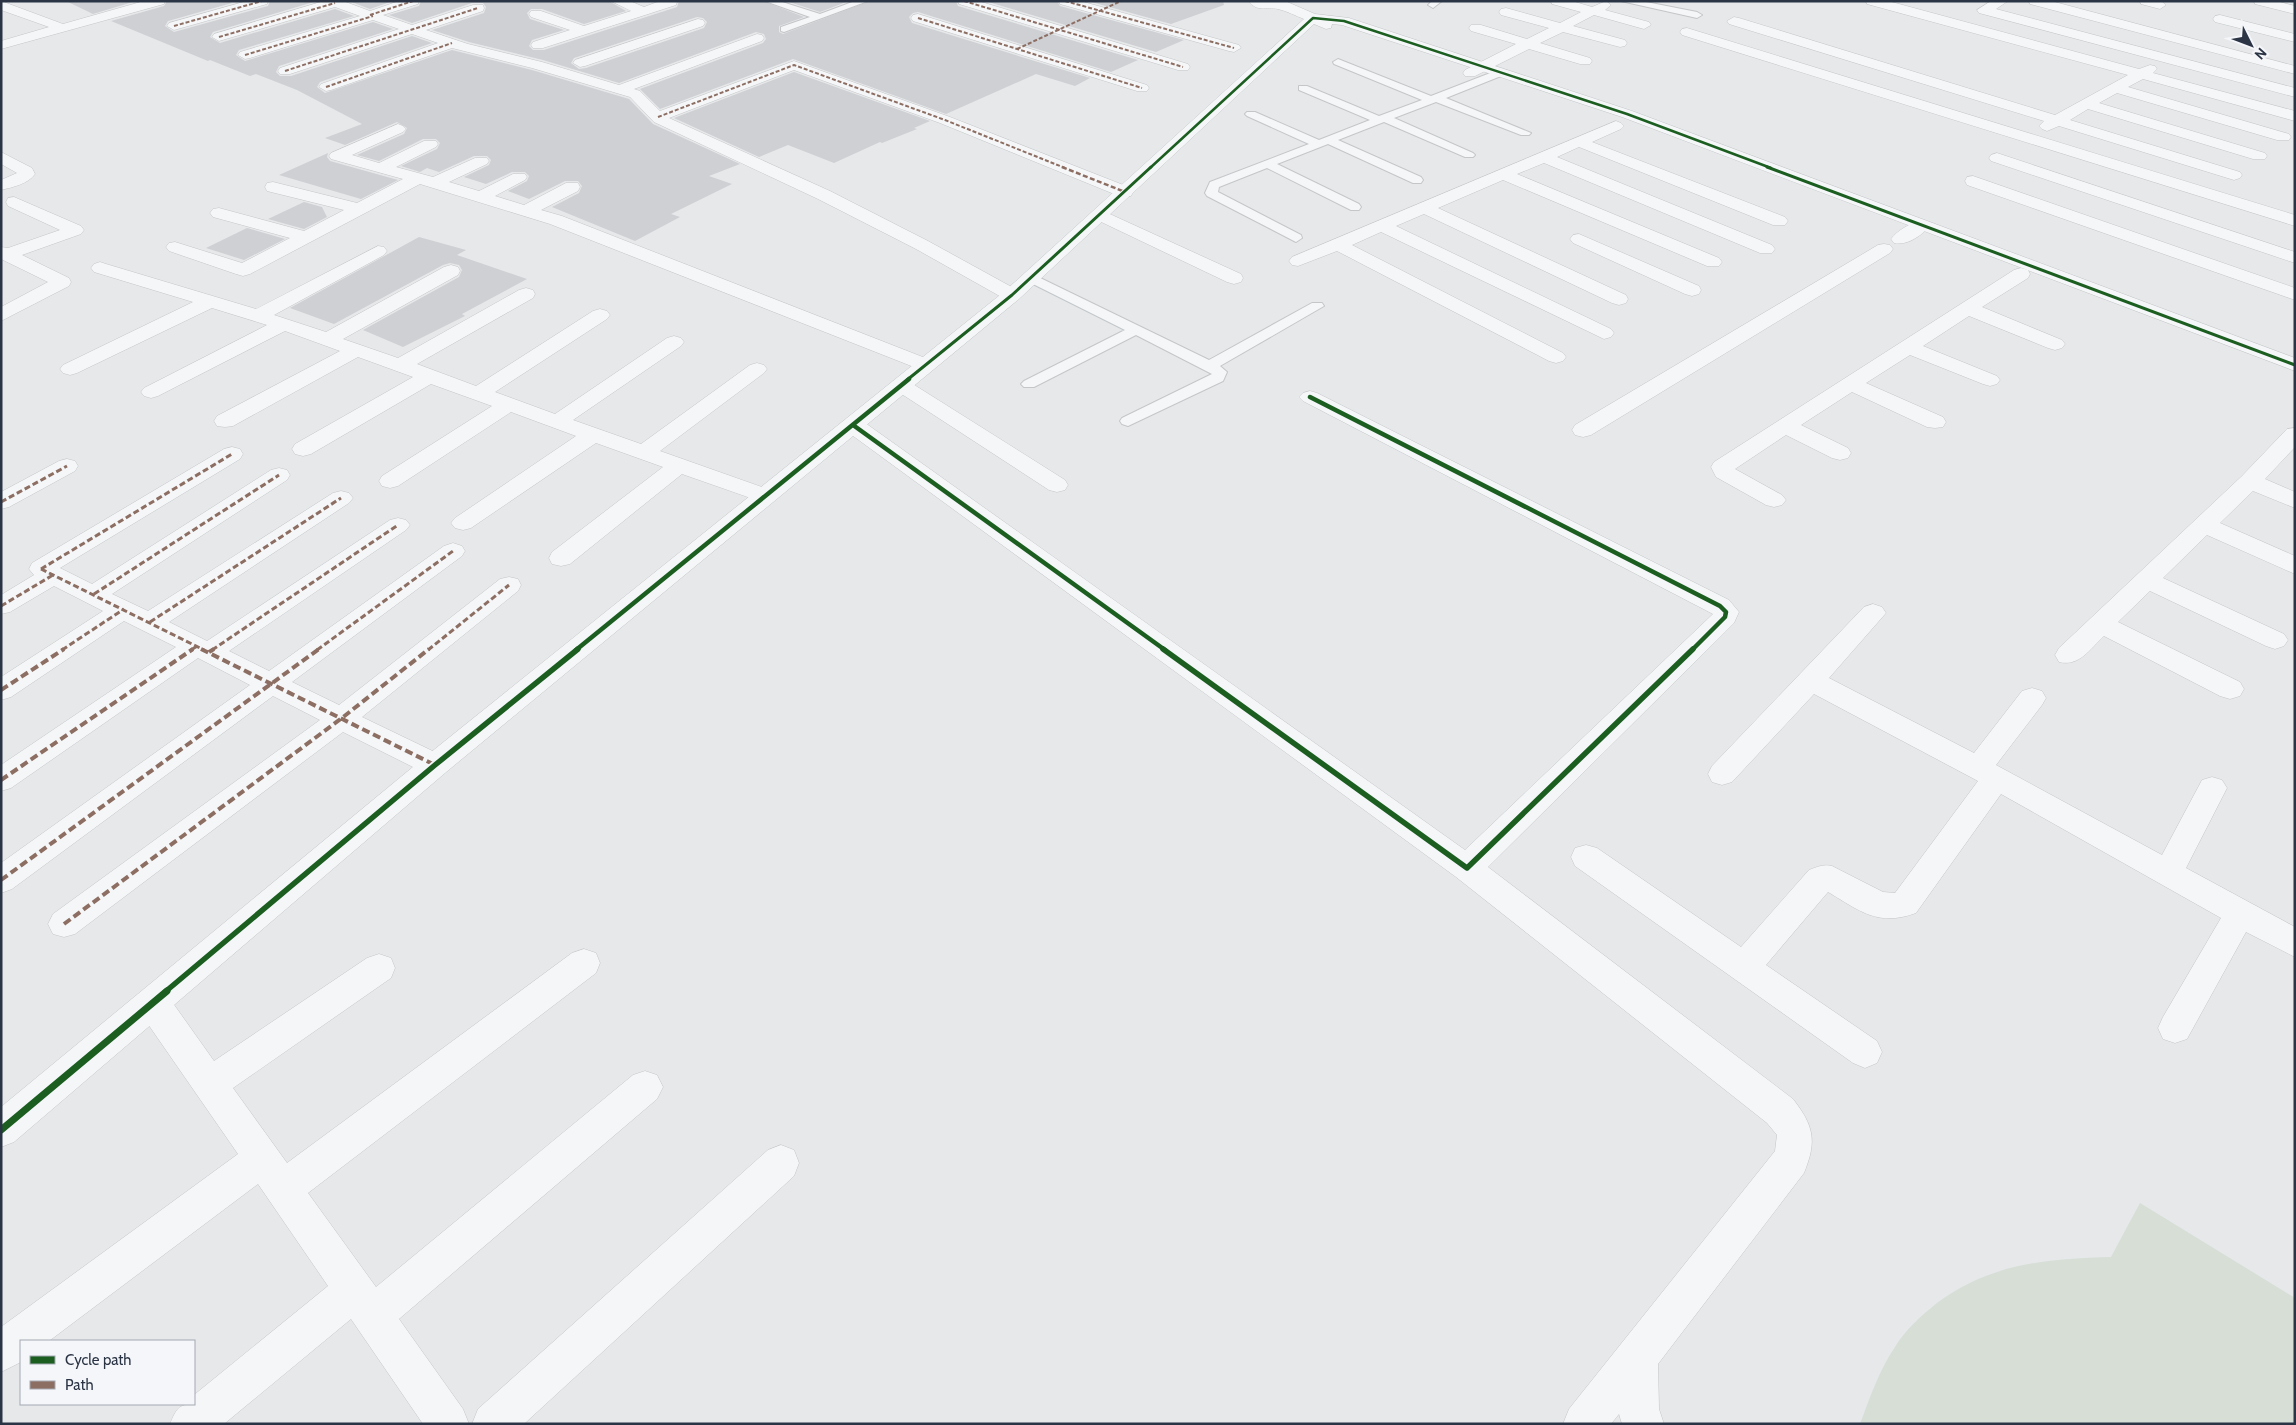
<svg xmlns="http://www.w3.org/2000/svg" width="2296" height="1425" viewBox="0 0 2296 1425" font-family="Cabin,sans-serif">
<rect width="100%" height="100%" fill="#e6e8ea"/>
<!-- green -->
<path fill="#d6ded6" d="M 2140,1203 L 2295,1298 L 2295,1424 L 1860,1424 C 1870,1397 1879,1371 1895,1347 C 1905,1330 1922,1315 1937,1303 C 1991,1263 2047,1259 2111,1257 Z"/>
<!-- building -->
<path fill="#ced0d3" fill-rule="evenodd" d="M 66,1 L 136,1 L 93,14 Z
M 167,1 L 228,1 L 232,3 L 168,21 L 165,26 L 174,32 L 268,6 L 270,1 L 317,1 L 213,32 L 210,37 L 220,43 L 335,9 L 354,16 L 239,50 L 236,55 L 245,61 L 373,22 L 393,29 L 279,66 L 276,72 L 280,76 L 291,76 L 412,36 L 432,43 L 320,82 L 317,87 L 325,93 L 452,50 L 532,70 L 629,99 L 653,124 L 740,164 L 709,176 L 732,184 L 671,214 L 680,217 L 635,241 L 552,207 L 579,193 L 582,186 L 578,181 L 565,181 L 529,199 L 508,191 L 527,181 L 529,176 L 525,172 L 512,172 L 486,184 L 464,177 L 489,165 L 491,160 L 487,156 L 474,156 L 439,172 L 427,168 L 420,172 L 401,166 L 437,149 L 440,143 L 436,139 L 423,139 L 379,161 L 357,155 L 404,134 L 407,128 L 397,122 L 345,145 L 325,138 L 362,124 L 297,90 L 256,74 L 250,76 L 210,60 L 208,61 L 111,21 L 164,6 Z
M 349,1 L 393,1 L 370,9 Z
M 421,1 L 609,1 L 626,11 L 584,24 L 542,9 L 531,9 L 527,13 L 530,19 L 564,30 L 532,40 L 529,46 L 533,50 L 544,50 L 677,7 L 679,1 L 763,1 L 804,17 L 779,26 L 779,32 L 783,34 L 870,1 L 956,1 L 958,6 L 1138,60 L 1111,72 L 918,12 L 913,13 L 909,17 L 912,23 L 1090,78 L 1075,86 L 1036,74 L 946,114 L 793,59 L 660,109 L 640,89 L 763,43 L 766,39 L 764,34 L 756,32 L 619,83 L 543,60 L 469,42 L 432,30 L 484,13 L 486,7 L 483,3 L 472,3 L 412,23 L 389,15 L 419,6 ZM 697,17 L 703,18 L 707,22 L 704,28 L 586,68 L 579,69 L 571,63 L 574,58 Z
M 786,1 L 849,1 L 820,12 Z
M 985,1 L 1057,1 L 1060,6 L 1184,40 L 1156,52 Z
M 1088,1 L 1223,1 L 1224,5 L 1171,24 Z
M 794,72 L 930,121 L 914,128 L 917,129 L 882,143 L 880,142 L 834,163 L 788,145 L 759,157 L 674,118 Z
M 328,153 L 327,157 L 330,161 L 398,180 L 361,199 L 279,175 Z
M 304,202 L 322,207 L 327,217 L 304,229 L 268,219 Z
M 247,228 L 285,239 L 244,260 L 206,248 Z
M 419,237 L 466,250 L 457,255 L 527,279 L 462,314 L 465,316 L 403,347 L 363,330 L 459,277 L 462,270 L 459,265 L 450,263 L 443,265 L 334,324 L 290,308 Z"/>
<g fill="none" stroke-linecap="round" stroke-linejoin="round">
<defs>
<path id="service" d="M 765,1 L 779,1 L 820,14 L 855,1 L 868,1 L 784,32 L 781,31 L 781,27 L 810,17 Z
M 1432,1 L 1442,1 L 1433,8 L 1428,5 Z
M 1621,1 L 1641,1 L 1697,12 L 1702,15 L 1697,18 Z
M 1338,59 L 1431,96 L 1498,70 L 1506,70 L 1506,74 L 1446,98 L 1531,133 L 1529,135 L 1521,135 L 1436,102 L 1394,118 L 1473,153 L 1475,155 L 1473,157 L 1465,157 L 1384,122 L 1338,140 L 1421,177 L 1423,180 L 1421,183 L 1413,183 L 1328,144 L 1277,164 L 1359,204 L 1361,207 L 1359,210 L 1351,210 L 1267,168 L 1219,187 L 1218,192 L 1301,235 L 1302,238 L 1296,242 L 1207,196 L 1205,193 L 1210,182 L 1309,144 L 1247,116 L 1245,114 L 1247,112 L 1255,112 L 1319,140 L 1370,120 L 1299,90 L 1299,86 L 1307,86 L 1379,116 L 1422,100 L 1334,64 L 1333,62 Z
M 1032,274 L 1209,360 L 1312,303 L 1322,303 L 1324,306 L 1220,366 L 1227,372 L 1223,381 L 1128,426 L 1122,424 L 1120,421 L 1122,418 L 1212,374 L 1136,335 L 1034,387 L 1024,387 L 1021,384 L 1024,381 L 1125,330 L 1027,281 L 1025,278 Z"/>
<path id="minor" d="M 1,1 L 63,24 L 144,1 L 165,1 L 164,4 L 1,49 L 1,41 L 49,27 L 1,10 Z
M 247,1 L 268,1 L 267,4 L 174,30 L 167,26 L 169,23 Z
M 324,1 L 343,1 L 370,11 L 399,1 L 419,1 L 418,4 L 383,15 L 412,25 L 473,5 L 483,5 L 484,8 L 483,11 L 426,30 L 468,44 L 542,62 L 619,85 L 757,34 L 762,35 L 764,38 L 762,41 L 634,89 L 640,91 L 660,111 L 794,61 L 950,117 L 1131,188 L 1133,192 L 1131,196 L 1119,196 L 940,123 L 794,70 L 669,118 L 830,191 L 928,241 L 1019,291 L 1021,295 L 1019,299 L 1012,301 L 1005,299 L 916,249 L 818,199 L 654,122 L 630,97 L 532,68 L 452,48 L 331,90 L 326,91 L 319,87 L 321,84 L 438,43 L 412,34 L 290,74 L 280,74 L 278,71 L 280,68 L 399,29 L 373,20 L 250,58 L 245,59 L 238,55 L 240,52 L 360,16 L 335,7 L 219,41 L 212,37 L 214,34 Z
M 611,1 L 630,1 L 644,7 L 660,1 L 677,2 L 676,5 L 543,48 L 533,48 L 531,45 L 533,42 L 570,30 L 531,17 L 529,14 L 531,11 L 541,11 L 584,26 L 631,11 Z
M 958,1 L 978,1 L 1188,64 L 1190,67 L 1188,70 L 1178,70 L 959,4 Z
M 1059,1 L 1080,1 L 1239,45 L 1241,48 L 1234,52 L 1229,51 L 1060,4 Z
M 1551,1 L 1572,1 L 1592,7 L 1606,1 L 1611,5 L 1605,10 L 1649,22 L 1651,25 L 1644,29 L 1594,15 L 1573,26 L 1625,40 L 1627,43 L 1625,46 L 1620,47 L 1563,32 L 1540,43 L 1590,58 L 1592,61 L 1590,64 L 1580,64 L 1529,49 L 1475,76 L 1465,76 L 1463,73 L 1465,70 L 1516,44 L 1471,31 L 1469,28 L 1471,25 L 1481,25 L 1527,39 L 1549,28 L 1501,15 L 1499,12 L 1501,9 L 1506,8 L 1560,23 L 1581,12 L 1552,4 Z
M 1866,1 L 1888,1 L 2139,69 L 2150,65 L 2155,66 L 2157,69 L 2153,73 L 2295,111 L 2295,121 L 2143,79 L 2128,87 L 2289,134 L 2291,137 L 2289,140 L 2277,140 L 2117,93 L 2099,103 L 2265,153 L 2267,156 L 2265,159 L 2253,159 L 2088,109 L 2070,120 L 2240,172 L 2242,175 L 2240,178 L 2234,180 L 2059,126 L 2047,131 L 2042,129 L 2039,126 L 2044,121 L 1729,24 L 1727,21 L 1734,17 L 1739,18 L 2055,115 L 2128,75 L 1867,4 Z
M 1991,1 L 2008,1 L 1996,9 L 2295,88 L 2295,97 L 1979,13 L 1977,10 Z
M 2029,1 L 2051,1 L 2295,66 L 2295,74 L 2030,4 Z
M 2140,1 L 2161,1 L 2166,5 L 2160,9 L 2141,4 Z
M 2254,1 L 2276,1 L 2295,6 L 2295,14 L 2255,4 Z
M 918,14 L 1147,85 L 1149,88 L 1147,91 L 1137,91 L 913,21 L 911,18 L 913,15 Z
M 2220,15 L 2295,34 L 2295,42 L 2215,22 L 2213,19 L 2215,16 Z
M 698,19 L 703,20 L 705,23 L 703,26 L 585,66 L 580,67 L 573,63 L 575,60 Z
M 1687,28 L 2295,215 L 2295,226 L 1682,35 L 1680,32 L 1682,29 Z
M 1616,121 L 1621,123 L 1624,126 L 1621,129 L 1592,142 L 1785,217 L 1788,221 L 1785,225 L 1773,225 L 1579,147 L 1557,157 L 1772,245 L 1775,249 L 1772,253 L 1760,253 L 1544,163 L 1517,174 L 1719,258 L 1722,262 L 1719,266 L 1707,266 L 1503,180 L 1438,208 L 1626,295 L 1628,299 L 1626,303 L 1619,305 L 1612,303 L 1424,214 L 1396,226 L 1611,329 L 1614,333 L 1611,337 L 1604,339 L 1381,232 L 1352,245 L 1563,353 L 1566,357 L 1563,361 L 1556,363 L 1549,361 L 1337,251 L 1298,266 L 1292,265 L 1289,261 L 1292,257 Z
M 398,124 L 403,126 L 406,129 L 403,132 L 352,155 L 379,163 L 424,141 L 436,141 L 438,144 L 436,147 L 396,167 L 433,177 L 475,158 L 487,158 L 489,161 L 487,164 L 449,182 L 479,191 L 513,174 L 525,174 L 527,177 L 525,180 L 495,196 L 524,205 L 566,183 L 578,183 L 580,187 L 578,191 L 541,210 L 562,216 L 933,361 L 936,365 L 933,369 L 926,371 L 919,369 L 550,224 L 420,184 L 250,274 L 243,276 L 236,274 L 169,251 L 166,247 L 169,243 L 175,242 L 242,263 L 290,238 L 213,217 L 210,213 L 213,209 L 219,208 L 304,231 L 344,210 L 267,191 L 265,187 L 267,183 L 273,182 L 357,203 L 403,179 L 331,159 L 329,156 L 331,153 Z
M 1,152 L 32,168 L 35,174 C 28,184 13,187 1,190 L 1,180 L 17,173 L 1,164 Z
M 1997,153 L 2295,252 L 2295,263 L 1991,161 L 1989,158 L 1991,155 Z
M 1973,176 L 2295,288 L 2295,300 L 1967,185 L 1965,181 L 1967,177 Z
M 14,197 L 81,226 L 84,230 L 81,234 L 22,255 L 69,278 L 71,282 L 69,286 L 1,321 L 1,307 L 48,282 L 1,259 L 1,247 L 8,248 L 60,230 L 8,206 L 6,202 L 8,198 Z
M 1101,210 L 1241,274 L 1243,278 L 1241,282 L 1234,284 L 1227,282 L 1095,219 L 1092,215 L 1095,211 Z
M 1920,221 L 1926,222 L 1929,226 C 1922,236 1906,246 1894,243 L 1891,239 C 1897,231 1910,223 1920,221 Z
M 1579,234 L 1699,286 L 1701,290 L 1699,294 L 1692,296 L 1685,294 L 1573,243 L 1570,239 L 1573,235 Z
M 1884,244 L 1890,245 L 1893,249 L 1890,253 L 1591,435 L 1583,437 L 1575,435 L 1572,430 L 1575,425 L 1878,245 Z
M 378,246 L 384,247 L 387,251 L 384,255 L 274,315 L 326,332 L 444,267 L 451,265 L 458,267 L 460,271 L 458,275 L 343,339 L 398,358 L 519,290 L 526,288 L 533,290 L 535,294 L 533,298 L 417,364 L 476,386 L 593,311 L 600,309 L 607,311 L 610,315 L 607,319 L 495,392 L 555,414 L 667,338 L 674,336 L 681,338 L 684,342 L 681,346 L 573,420 L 641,444 L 750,365 L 757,363 L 764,365 L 767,369 L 764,373 L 660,451 L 773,491 L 777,496 L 773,501 L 765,503 L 682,474 L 570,564 L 561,566 L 552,564 L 549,558 L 552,552 L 663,467 L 596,443 L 471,528 L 463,530 L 455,528 L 451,523 L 455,518 L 576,436 L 511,412 L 398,486 L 390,488 L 382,486 L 379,481 L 382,476 L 492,406 L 431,384 L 311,454 L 303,456 L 295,454 L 292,449 L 295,444 L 413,377 L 358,357 L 233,426 L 225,427 L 217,426 L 214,421 L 217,416 L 340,351 L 285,331 L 158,396 L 151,398 L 144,396 L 141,392 L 144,388 L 267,325 L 212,308 L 77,373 L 70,375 L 63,373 L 60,369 L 63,365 L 193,302 L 94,272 L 91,268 L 94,264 L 100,262 L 106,264 L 256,309 Z
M 2021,268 L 2028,270 L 2030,274 L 2028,278 L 1982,307 L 2062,340 L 2065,344 L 2062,348 L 2055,350 L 2048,348 L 1969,316 L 1923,346 L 1997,376 L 2000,380 L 1997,384 L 1990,386 L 1983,384 L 1910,355 L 1866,383 L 1943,417 L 1946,422 L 1943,427 L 1935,428 L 1927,427 L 1852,392 L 1801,425 L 1848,448 L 1851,453 L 1848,458 L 1840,460 L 1832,458 L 1786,435 L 1735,469 L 1782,495 L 1786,500 L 1782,505 L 1774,507 L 1766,505 L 1716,477 L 1711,467 L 1714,462 L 2014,270 Z
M 901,379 L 908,381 L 1065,480 L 1068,485 L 1065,490 L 1057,492 L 1049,490 L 894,389 L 891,385 L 894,381 Z
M 1310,391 L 1317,393 L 1729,600 L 1739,612 L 1734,623 L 1717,640 L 1488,867 L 1793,1099 C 1814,1126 1817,1141 1804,1173 L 1658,1364 L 1659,1409 L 1664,1424 L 1622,1424 L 1619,1414 L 1611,1424 L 1563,1424 L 1569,1409 L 1775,1151 L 1777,1135 L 1767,1123 L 1456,877 L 845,430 L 842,425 L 845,420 L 853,419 L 861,420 L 1465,850 L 1713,614 L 1303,401 L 1299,397 L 1303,393 Z
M 2295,428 L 2295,447 L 2265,479 L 2295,492 L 2295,508 L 2253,491 L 2220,523 L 2295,556 L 2295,574 L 2207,535 L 2163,578 L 2284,634 L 2288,640 L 2284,646 L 2275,649 L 2266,646 L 2150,591 L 2118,622 L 2240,682 L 2244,689 L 2240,696 L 2230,699 L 2220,696 L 2104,636 C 2090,649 2079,667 2059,662 L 2055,655 L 2059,648 L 2242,476 L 2287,429 Z
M 232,447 L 240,449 L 243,454 L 240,459 L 60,568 L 92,584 L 271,470 L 279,468 L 287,470 L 290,475 L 287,480 L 112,594 L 148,611 L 333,493 L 341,491 L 349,493 L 353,498 L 349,503 L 169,622 L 207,641 L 390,520 L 398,518 L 406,520 L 410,525 L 406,530 L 229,651 L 269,671 L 444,546 L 453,543 L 462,546 L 465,551 L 462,556 L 292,682 L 339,705 L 500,579 L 509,577 L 518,579 L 521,585 L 518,591 L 362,717 L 445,757 L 449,765 L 445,773 L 435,776 L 425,773 L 343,732 L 75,934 L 64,937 L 53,934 L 48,924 L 53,914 L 320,720 L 273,696 L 12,889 L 1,893 L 1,863 L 250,685 L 198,658 L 11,788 L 1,791 L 1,765 L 176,647 L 124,621 L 11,697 L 1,700 L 1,677 L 103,611 L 54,586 L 10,612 L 1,614 L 1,595 L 34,575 L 29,569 L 32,563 L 224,449 Z
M 67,459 L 75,461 L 78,466 L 75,471 L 9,507 L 1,509 L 1,492 L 59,461 Z
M 1873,604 L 1882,607 L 1886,613 L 1829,678 L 1974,753 L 2022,691 L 2032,688 L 2042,691 L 2046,698 L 2042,705 L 1996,765 L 2162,855 L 2202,780 L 2212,777 L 2222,780 L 2227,788 L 2186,868 L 2295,927 L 2295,957 L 2246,932 L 2187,1039 L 2175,1043 L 2163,1039 L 2158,1028 L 2163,1017 L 2221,918 L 2001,794 L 1916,913 C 1878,927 1860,911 1828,892 L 1766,965 L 1877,1041 L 1882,1052 L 1877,1063 L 1865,1068 L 1853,1063 L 1575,866 L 1571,857 L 1575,848 L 1586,845 L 1597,848 L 1741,947 L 1809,870 C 1817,867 1823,864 1832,866 L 1883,892 L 1895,893 L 1978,781 L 1814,694 L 1732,782 L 1722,785 L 1712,782 L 1708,774 L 1712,766 L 1864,607 Z
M 584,949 L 596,953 L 600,963 L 596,973 L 308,1193 L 376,1287 L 633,1075 L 645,1071 L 657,1075 L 663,1087 L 657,1099 L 399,1319 L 463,1409 L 469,1424 L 423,1424 L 351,1319 L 224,1424 L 170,1424 C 176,1410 178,1404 194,1404 L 194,1395 L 328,1286 L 258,1184 L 49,1341 L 21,1341 L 21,1362 L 1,1372 L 1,1327 L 238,1154 L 141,1014 L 136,1003 L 141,992 L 153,988 L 165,992 L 214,1061 L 367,958 L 379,954 L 391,958 L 395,968 L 391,978 L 233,1088 L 287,1163 L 572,953 Z
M 781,1145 L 794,1150 L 799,1163 L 794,1176 L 524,1424 L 472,1424 L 478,1409 L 768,1150 Z"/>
<path id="tertiary" d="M 1249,1 L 1285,1 L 1315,14 L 1349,18 L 1632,111 L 2295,358 L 2295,371 L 1622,117 L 1342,25 L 1332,24 L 1331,28 L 1326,29 L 1314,24 L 1019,299 L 445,773 L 14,1142 L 1,1147 L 1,1107 L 425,757 L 1005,291 L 1304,19 C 1296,16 1287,11 1278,9 C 1266,6 1257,13 1249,1 Z"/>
</defs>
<!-- service casing -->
<use href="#service" stroke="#c4c6c8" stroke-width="2"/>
<!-- minor casing -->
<use href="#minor" stroke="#c4c6c8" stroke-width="1"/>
<!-- tertiary casing -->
<use href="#tertiary" stroke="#c4c6c8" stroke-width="1"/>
<!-- service -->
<use href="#service" fill="#f5f6f7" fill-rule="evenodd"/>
<!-- minor -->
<use href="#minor" fill="#f5f6f7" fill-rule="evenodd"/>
<!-- tertiary -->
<use href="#tertiary" fill="#f5f6f7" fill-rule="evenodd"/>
<!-- quiet-far3 -->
<path stroke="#8d6e63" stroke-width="2" stroke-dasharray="4 2" stroke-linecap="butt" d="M 964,1 L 1183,67
M 1065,1 L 1234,48
M 370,15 L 413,1
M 918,18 L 1142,88
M 174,26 L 262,1
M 219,37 L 335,3
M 1017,49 L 1121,1
M 245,55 L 373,16
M 285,71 L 478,8
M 326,87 L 452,43
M 658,117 L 794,65 L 945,120 L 1065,168"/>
<!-- quiet-far2 -->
<path stroke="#8d6e63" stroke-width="2.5" stroke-dasharray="5 2.5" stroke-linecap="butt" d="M 1062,167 L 1125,192"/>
<!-- quiet-far1 -->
<path stroke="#8d6e63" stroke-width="3" stroke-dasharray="6 3" stroke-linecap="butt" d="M 1,502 L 67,466
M 41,569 L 204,650
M 41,569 L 232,454
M 94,594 L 279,475
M 1,606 L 53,575
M 150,622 L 341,498
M 62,650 L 124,609
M 191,650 L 197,646
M 212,650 L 398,525
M 317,650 L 453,551
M 428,650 L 509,585"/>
<!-- quiet -->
<path stroke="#8d6e63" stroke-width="4" stroke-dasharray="8 4" stroke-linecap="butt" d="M 201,649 L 435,765
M 209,652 L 214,649
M 1,690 L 64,649
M 1,780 L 193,649
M 1,880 L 319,649
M 64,924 L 342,718 L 429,649"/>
<defs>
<path id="cycleway-far4" d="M 1150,168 L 1313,18 L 1344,21 L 1627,114 L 1771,168"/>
<path id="cycleway-far3" d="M 1767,167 L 2295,365
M 907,380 L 1012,295 L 1151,167"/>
<path id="cycleway-far2" d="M 1310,397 L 1720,606 L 1726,612 L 1725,617 L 1692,650
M 853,425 L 1165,650
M 576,650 L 909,379"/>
<path id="cycleway-far1" d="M 1163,649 L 1467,868 L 1693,649
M 165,992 L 435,765 L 578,649"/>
<path id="cycleway" d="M 1,1130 L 167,991"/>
</defs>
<!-- cycleway-far4 casing -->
<use href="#cycleway-far4" stroke="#f4f6f9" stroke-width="4.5"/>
<!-- cycleway-far3 casing -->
<use href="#cycleway-far3" stroke="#f4f6f9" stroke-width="5"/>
<!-- cycleway-far2 casing -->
<use href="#cycleway-far2" stroke="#f4f6f9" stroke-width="7"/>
<!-- cycleway-far1 casing -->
<use href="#cycleway-far1" stroke="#f4f6f9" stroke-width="9"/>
<!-- cycleway casing -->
<use href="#cycleway" stroke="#f4f6f9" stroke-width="10"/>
<!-- cycleway-far4 -->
<use href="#cycleway-far4" stroke="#1b5e20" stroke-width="2.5"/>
<!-- cycleway-far3 -->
<use href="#cycleway-far3" stroke="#1b5e20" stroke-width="3"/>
<!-- cycleway-far2 -->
<use href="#cycleway-far2" stroke="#1b5e20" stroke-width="4.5"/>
<!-- cycleway-far1 -->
<use href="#cycleway-far1" stroke="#1b5e20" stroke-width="5.5"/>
<!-- cycleway -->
<use href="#cycleway" stroke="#1b5e20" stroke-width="7"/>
</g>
<!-- border -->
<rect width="2296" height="1425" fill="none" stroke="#2b3445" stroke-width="5"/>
<!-- legend -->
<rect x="20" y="1340" width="175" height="65" fill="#f4f6f9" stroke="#a4a8b1"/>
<rect x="30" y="1356" width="25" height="8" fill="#1b5e20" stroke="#a4a8b1"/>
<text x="65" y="1365" font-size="15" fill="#2b3445">Cycle path</text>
<rect x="30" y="1381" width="25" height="8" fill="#8d6e63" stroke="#a4a8b1"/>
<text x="65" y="1390" font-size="15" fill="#2b3445">Path</text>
<!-- north arrow -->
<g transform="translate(2251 45) rotate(132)" stroke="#f4f6f9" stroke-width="4" paint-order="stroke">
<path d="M0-4L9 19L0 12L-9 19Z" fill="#2b3445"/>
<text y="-8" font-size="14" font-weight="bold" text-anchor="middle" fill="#2b3445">N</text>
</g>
</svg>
